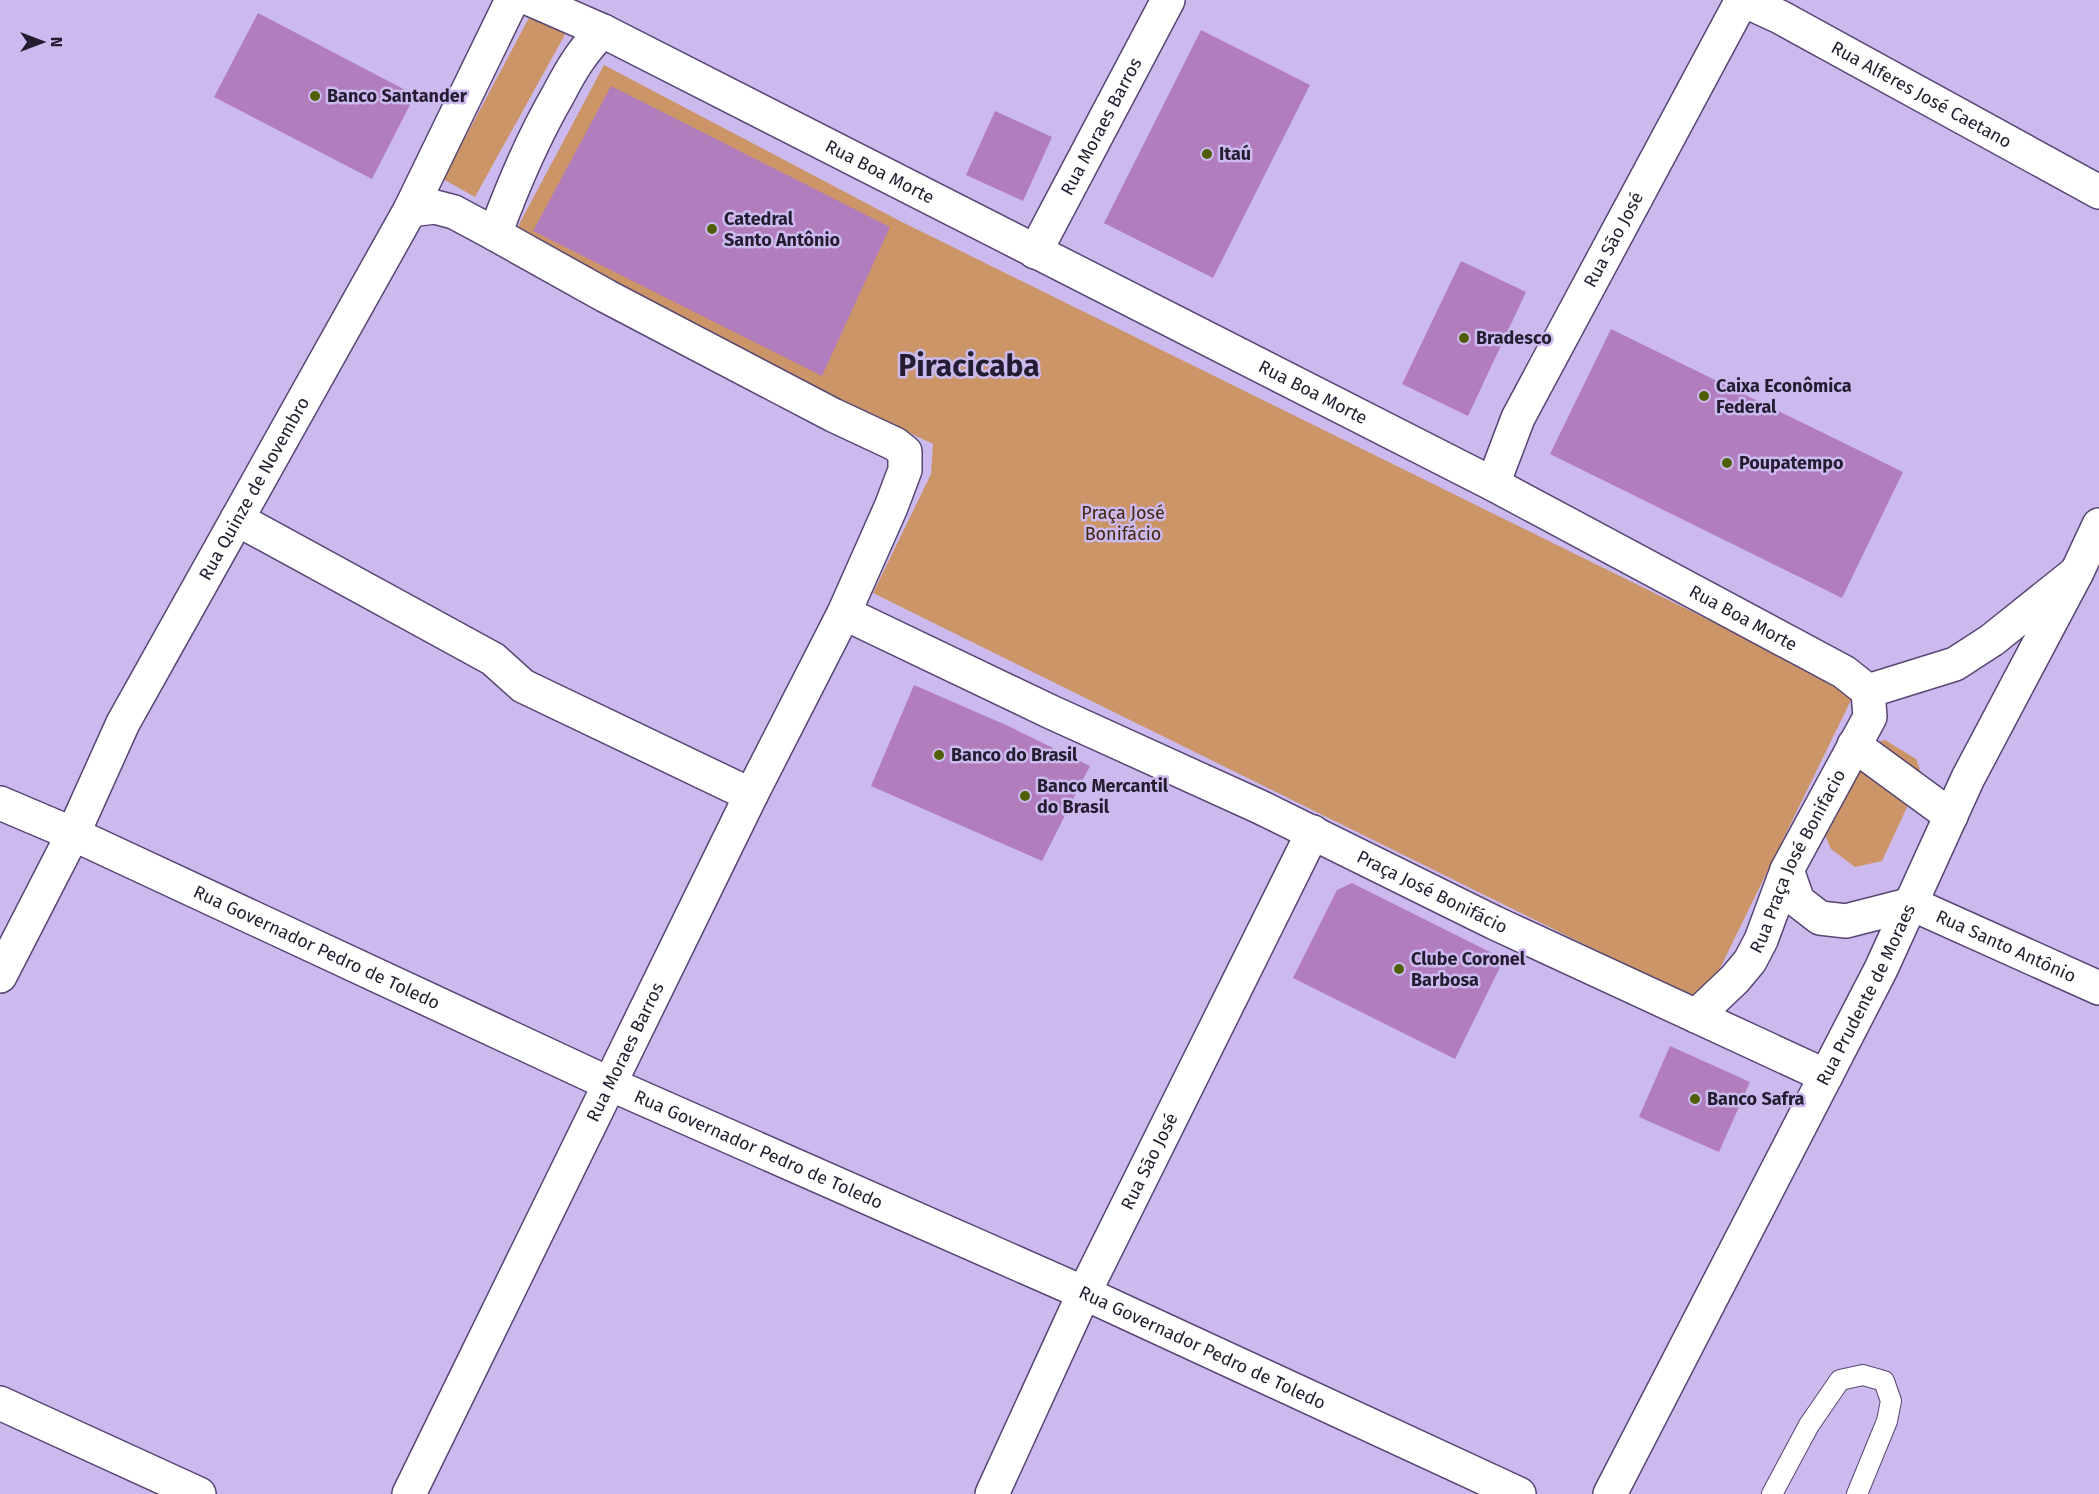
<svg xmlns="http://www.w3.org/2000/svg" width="2099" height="1494" viewBox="0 0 2099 1494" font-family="'Fira Sans',sans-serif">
<rect width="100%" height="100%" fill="#ccbaee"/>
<!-- green -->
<path fill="#cc9567" d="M 531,14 L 567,31 L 475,197 L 443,179 Z
M 604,65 L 900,221 L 1855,692 L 1703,1003 L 873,593 L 931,474 L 933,444 L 791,376 L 514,234 Z
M 1885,740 L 1916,759 L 1922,775 L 1882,861 L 1855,867 L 1831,849 L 1817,817 L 1853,749 Z"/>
<!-- building -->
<path fill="#b27dbd" d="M 258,13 L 415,95 L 372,179 L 214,97 Z
M 1201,30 L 1310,85 L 1213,278 L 1104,223 Z
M 611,86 L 890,227 L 822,376 L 533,231 Z
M 995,111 L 1052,137 L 1023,201 L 966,175 Z
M 1461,261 L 1526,292 L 1468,416 L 1402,384 Z
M 1611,329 L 1903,472 L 1842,598 L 1550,454 Z
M 914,685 L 1006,725 L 1090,766 L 1042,861 L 871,786 Z
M 1352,883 L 1504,959 L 1455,1059 L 1293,978 L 1337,890 Z
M 1670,1046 L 1750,1082 L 1719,1152 L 1639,1117 Z"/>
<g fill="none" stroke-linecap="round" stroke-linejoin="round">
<defs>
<path id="lane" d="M 1772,1494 L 1809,1425 L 1840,1380 L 1863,1375 L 1884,1381 L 1891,1401 L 1887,1421 L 1857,1494"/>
<g id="street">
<path id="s1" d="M 532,0 L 603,31 L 1493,484 L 1844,672 L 1868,691 L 1955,664 L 1992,640 L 2077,572"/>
<path id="s2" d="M 1743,0 L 1780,17 L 2099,192"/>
<path d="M 410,210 L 435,207 L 454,212 L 495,234"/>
<path id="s3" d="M 1035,252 L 1168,0"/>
<path id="s4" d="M 1493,484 L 1518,418 L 1742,0"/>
<path d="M 237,519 L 493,659 L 523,686 L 751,795"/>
<path id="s5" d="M 844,613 L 1051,712 L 1260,807 L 1495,923 L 1826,1076"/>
<path d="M 1854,745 L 1951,816"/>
<path id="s6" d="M 0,803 L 73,834 L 610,1084 L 1084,1293 L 1519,1494"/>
<path id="s7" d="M 1787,870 L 1798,901 L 1820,918 L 1846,921 L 1912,904 L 2099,988"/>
<path id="s8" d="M 1696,1016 L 1735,979 L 1750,961 L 1761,940 L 1787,870 L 1870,717 L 1868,691"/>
<path id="s9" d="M 409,1494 L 751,795 L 844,613 L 891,507 L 905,470 L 905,452 L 895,444 L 833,415 L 606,296 L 495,234 C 513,185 532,140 558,95 C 570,72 583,49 603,31"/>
<path id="s10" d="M 992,1494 L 1084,1293 L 1313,832"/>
</g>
<g id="secondary">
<path id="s11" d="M 0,976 L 73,834 L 123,723 L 410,210 L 512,0"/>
<path d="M 0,1403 L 199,1494"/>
<path id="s12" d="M 1610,1494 L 1881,969 L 1968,778 L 2077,572 L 2099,525"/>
</g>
</defs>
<!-- lane casing -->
<use href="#lane" stroke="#574673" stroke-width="22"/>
<!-- street casing -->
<use href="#street" stroke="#574673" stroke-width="36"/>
<!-- secondary casing -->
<use href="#secondary" stroke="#574673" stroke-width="36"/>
<!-- lane -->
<use href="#lane" stroke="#fff" stroke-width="20"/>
<!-- street -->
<use href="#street" stroke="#fff" stroke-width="33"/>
<!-- secondary -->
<use href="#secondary" stroke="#fff" stroke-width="33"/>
</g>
<!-- markers -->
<g fill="#4f5f01" stroke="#ccbaee" stroke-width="2">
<circle cx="315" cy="96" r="6"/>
<circle cx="1207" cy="154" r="6"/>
<circle cx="712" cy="229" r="6"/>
<circle cx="1464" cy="338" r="6"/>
<circle cx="1704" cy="396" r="6"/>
<circle cx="1727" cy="463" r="6"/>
<circle cx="939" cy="755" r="6"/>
<circle cx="1025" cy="796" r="6"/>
<circle cx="1399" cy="969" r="6"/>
<circle cx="1695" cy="1099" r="6"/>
</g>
<g text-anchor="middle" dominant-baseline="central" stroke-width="5" stroke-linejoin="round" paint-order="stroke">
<!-- street labels -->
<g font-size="18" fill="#241d31" stroke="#ccbaee">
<text stroke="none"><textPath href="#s2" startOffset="202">Rua Alferes José Caetano</textPath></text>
<text stroke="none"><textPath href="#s3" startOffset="142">Rua Moraes Barros</textPath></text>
<text stroke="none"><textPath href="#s1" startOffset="388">Rua Boa Morte</textPath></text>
<text stroke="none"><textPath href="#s4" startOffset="273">Rua São José</textPath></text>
<text stroke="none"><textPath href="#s1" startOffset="874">Rua Boa Morte</textPath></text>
<text stroke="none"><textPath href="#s11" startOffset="550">Rua Quinze de Novembro</textPath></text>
<text stroke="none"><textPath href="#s1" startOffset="1360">Rua Boa Morte</textPath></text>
<text stroke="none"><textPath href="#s8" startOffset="188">Rua Praça José Bonifacio</textPath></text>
<text stroke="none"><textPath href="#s5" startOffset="651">Praça José Bonifácio</textPath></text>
<text stroke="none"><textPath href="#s7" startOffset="258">Rua Santo Antônio</textPath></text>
<text stroke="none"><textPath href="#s6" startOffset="348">Rua Governador Pedro de Toledo</textPath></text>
<text stroke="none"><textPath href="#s12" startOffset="561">Rua Prudente de Moraes</textPath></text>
<text stroke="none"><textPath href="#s9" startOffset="492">Rua Moraes Barros</textPath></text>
<text stroke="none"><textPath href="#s6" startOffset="834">Rua Governador Pedro de Toledo</textPath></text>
<text stroke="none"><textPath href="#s10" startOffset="368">Rua São José</textPath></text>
<text stroke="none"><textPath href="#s6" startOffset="1320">Rua Governador Pedro de Toledo</textPath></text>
</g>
<!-- poi labels -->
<g font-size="18" font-weight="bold" fill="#241d31" stroke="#ccbaee" text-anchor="start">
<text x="327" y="96">Banco Santander</text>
<text x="1219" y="154">Itaú</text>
<text x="724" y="219">Catedral<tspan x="724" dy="21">Santo Antônio</tspan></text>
<text x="1476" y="338">Bradesco</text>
<text x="1716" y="386">Caixa Econômica<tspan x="1716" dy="21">Federal</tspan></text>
<text x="1739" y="463">Poupatempo</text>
<text x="951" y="755">Banco do Brasil</text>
<text x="1037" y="786">Banco Mercantil<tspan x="1037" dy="21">do Brasil</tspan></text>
<text x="1411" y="959">Clube Coronel<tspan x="1411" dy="21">Barbosa</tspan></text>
<text x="1707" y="1099">Banco Safra</text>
</g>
<!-- park labels -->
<g font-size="18" fill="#43280f" stroke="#ccbaee">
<text x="1123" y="513">Praça José<tspan x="1123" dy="21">Bonifácio</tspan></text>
</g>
<!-- town labels -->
<g font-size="30" font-weight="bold" fill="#241d31" stroke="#ccbaee">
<text x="969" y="366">Piracicaba</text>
</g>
</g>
<!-- north arrow -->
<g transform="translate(42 42) rotate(90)" stroke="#ccbaee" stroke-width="4.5" paint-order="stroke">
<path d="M0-4.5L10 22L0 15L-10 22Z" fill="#241d31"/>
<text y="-9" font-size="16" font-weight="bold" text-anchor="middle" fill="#241d31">N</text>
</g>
</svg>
